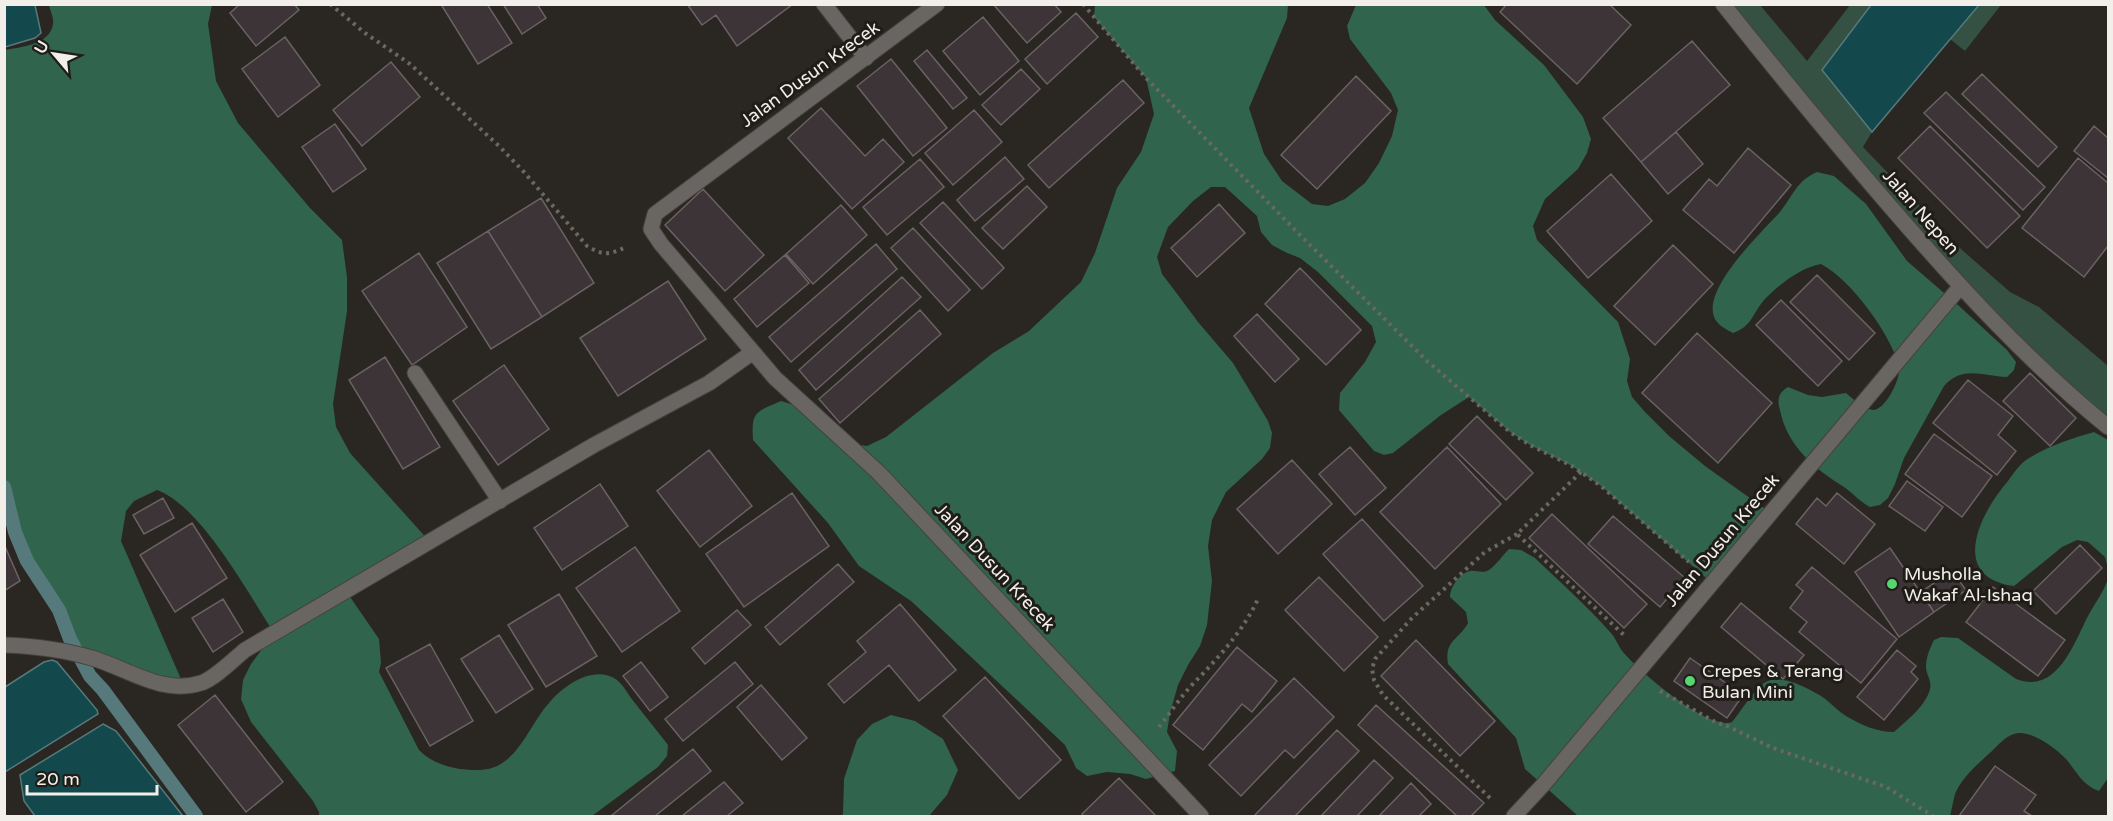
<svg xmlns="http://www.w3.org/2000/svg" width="2113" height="821" viewBox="0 0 2113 821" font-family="'Varela Round',sans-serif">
<rect width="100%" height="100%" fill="#2a2621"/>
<!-- green -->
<path fill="#345143" d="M 1722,5 L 1760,5 L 1807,61 L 1850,5 L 1871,5 L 1822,70 L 1872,132 L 1863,147 L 1961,249 L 2010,292 L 2039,307 L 2108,366 L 2108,427 L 2016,344 Z
M 1979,5 L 2001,5 L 1965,51 L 1950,39 Z"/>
<!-- forest -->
<path fill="#30644d" d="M 49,5 L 212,5 L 208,24 L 216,81 L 238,123 L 310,208 L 342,240 L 347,277 L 347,311 L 333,404 L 336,427 L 350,453 L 430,542 L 346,591 L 379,639 L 381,663 L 379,672 L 419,750 C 431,762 444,766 460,769 C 470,770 482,771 492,768 C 520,759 531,722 549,703 C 564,685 594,664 617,680 C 622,684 627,692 631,698 C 643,714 656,729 668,745 L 667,756 L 658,767 L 592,816 L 319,816 L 319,812 L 313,801 L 251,722 L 241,699 L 243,680 L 251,664 L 274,633 C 248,593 201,506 157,490 L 134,501 L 126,511 L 121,541 L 184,686 L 78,655 L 70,639 L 59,610 L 27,561 L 15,532 L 5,487 L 4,50 C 21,47 50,45 53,24 C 54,18 50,10 49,5 Z
M 1095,5 L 1288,5 L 1287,18 L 1249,108 L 1264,154 L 1282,181 L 1312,204 L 1328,206 L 1345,199 L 1365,183 L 1379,163 L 1392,136 L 1398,110 L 1391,93 L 1350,39 L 1347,26 L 1356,5 L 1484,5 L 1495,20 L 1544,65 L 1583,117 L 1591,139 L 1587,153 L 1578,169 L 1545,199 L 1533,226 L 1537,240 L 1618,322 L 1630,359 L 1627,381 L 1632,397 L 1645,412 L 1669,436 L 1705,466 L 1771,513 L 1712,583 L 1601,486 L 1572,466 L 1530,445 L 1510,432 L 1469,397 L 1441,415 L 1393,453 L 1384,455 L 1374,451 L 1339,410 L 1340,393 L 1365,362 L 1376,342 L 1372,326 L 1318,272 L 1300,258 L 1287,253 L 1272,245 L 1261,232 L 1257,216 L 1225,187 L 1211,187 L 1193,201 L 1168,227 L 1157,257 L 1162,274 L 1175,291 L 1198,322 L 1233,363 L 1268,421 L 1272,433 L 1270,448 L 1262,459 L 1226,492 L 1212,520 L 1208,546 L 1212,581 L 1207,625 L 1200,646 L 1188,665 L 1178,685 L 1170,713 L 1167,732 L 1177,751 L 1175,771 L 1146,779 L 1130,774 L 1107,772 L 1087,776 L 1076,768 L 1065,745 L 937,625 L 911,601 L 859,566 L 828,523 L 753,440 C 751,411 756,412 781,401 L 810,410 L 846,443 L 867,446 L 886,437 L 993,353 L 1029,331 L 1081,282 L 1095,253 L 1117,188 L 1141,152 L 1154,114 L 1146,78 L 1094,17 Z
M 1817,172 L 1834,176 L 1866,204 L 1907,261 L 1958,305 L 2007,350 L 2016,362 L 2014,370 L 2007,377 C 1982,376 1963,365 1944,386 L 1904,458 L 1895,484 L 1888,498 L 1880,505 L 1870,507 C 1860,502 1853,493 1844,487 C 1815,469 1787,446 1780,410 C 1777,400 1778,393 1788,387 L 1808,395 L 1822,397 L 1846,393 C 1853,399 1864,409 1873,410 C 1886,410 1902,376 1899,366 C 1890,333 1851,280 1821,264 C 1802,267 1778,285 1765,299 C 1753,312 1752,327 1733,333 C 1727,330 1719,326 1715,319 C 1700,290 1762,232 1780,212 C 1793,196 1796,181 1817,172 Z
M 2094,432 L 2108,440 L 2108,569 L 2105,557 L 2088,542 L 2077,540 L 2062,547 L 2014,586 C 1948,577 1980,513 2008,481 C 2013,474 2019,465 2026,460 C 2046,447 2072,438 2094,432 Z
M 1509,549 L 1521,550 L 1535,558 C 1560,582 1587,606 1610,632 C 1616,638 1618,646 1623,652 C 1639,671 1708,731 1732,722 C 1741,711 1753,691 1764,683 C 1779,672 1811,689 1824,698 C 1832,704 1838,711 1846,716 C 1861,725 1877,732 1894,732 C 1906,721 1926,706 1930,689 C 1932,680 1926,675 1926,667 C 1926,657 1930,648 1934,640 L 1941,637 L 1958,638 L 2016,679 C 2057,695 2074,643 2088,616 C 2095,603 2103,593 2108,579 L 2108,778 L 2099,791 C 2082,785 2077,772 2066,759 C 2056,748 2029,728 2014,734 C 2005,737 1998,745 1992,751 C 1979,763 1962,777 1955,794 C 1953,801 1952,809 1950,816 L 1578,816 L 1525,769 L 1516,738 L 1448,664 C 1444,640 1459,640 1468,623 L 1466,612 L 1450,597 C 1450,587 1460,573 1470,571 C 1477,570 1482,574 1489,570 C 1496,565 1503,555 1509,549 Z
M 891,715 L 915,721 L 943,739 L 958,770 L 947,795 L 929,816 L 841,816 L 843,814 L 844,779 L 857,740 L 872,724 Z"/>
<!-- water -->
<path fill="#13484c" stroke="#567a7c" stroke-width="1.5" d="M 5,4 L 35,5 L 41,33 L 35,38 L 5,47 Z
M 1871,5 L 1979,5 L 1872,132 L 1822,70 Z
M 52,660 L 57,662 L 97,710 L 98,714 L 5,772 L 5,687 L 44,662 Z
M 103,724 L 116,731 L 183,816 L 35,816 L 24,801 L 20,775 Z"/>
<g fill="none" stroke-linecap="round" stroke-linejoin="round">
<!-- stream -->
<path stroke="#567a7c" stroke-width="14" d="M 4,487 L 15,532 L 27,561 L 59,610 L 70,639 L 90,676 L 103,690 L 196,816"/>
</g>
<!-- building -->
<path fill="#3c3437" stroke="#6a6265" stroke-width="1.5" d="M 240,4 L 294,4 L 299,10 L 256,46 L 230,13 Z
M 443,4 L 487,4 L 512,43 L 478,64 L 442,6 Z
M 503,4 L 537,4 L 546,18 L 522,34 Z
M 687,4 L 793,4 L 737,46 L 716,15 L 702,25 Z
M 993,4 L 1054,4 L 1061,12 L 1027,43 Z
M 1507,4 L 1609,4 L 1631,25 L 1577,84 L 1500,12 Z
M 1076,13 L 1098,37 L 1047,84 L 1025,59 Z
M 983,17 L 1019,61 L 980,95 L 943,51 Z
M 285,37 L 320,85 L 278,117 L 242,69 Z
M 1692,41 L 1730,85 L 1641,162 L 1603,118 Z
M 927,50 L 967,98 L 953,109 L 914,61 Z
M 891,59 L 947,128 L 913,156 L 857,86 Z
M 391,62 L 420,97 L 362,146 L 333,110 Z
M 1021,69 L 1040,89 L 1001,125 L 982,105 Z
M 1982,74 L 2057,147 L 2038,167 L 1962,94 Z
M 1356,76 L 1391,111 L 1317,189 L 1281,155 Z
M 1123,80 L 1144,103 L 1049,188 L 1028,165 Z
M 1946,92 L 2045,187 L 2023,210 L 1924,113 Z
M 821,108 L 865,156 L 883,139 L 904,162 L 852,209 L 788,138 Z
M 974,110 L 1002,142 L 953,185 L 925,153 Z
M 335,124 L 366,169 L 333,192 L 302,147 Z
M 1930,126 L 2020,216 L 1987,248 L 1898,158 Z
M 2094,126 L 2108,138 L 2108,178 L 2074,151 Z
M 1676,132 L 1703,164 L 1668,194 L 1641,162 Z
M 1748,148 L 1791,185 L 1734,253 L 1683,210 L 1709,179 L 1717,186 Z
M 1005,157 L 1024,179 L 975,221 L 957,200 Z
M 2078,158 L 2108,183 L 2108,246 L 2084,277 L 2022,228 Z
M 920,159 L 944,187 L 887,235 L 863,207 Z
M 1611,174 L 1652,221 L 1588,278 L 1547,231 Z
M 1027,186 L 1047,207 L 1003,249 L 982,228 Z
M 703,189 L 764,255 L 725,291 L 665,225 Z
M 541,198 L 594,283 L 542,317 L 488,231 Z
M 943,202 L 1004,268 L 982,289 L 920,223 Z
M 1219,204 L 1245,233 L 1197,277 L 1171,248 Z
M 841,205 L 867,235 L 813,284 L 786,254 Z
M 913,228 L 970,290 L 948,311 L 891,248 Z
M 488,231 L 542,317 L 491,349 L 437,263 Z
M 876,244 L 897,269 L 791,362 L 769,337 Z
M 1673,245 L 1713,284 L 1655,345 L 1614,306 Z
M 419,253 L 467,327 L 412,365 L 362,291 Z
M 785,255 L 809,283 L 757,327 L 734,299 Z
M 1300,268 L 1361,330 L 1326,365 L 1265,304 Z
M 1817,275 L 1875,333 L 1849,360 L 1790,302 Z
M 902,277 L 921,297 L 816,390 L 799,370 Z
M 668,281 L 706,339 L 618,396 L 580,338 Z
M 1781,300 L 1842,361 L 1818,386 L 1756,325 Z
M 920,310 L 941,334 L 840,423 L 819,399 Z
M 1257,314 L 1299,359 L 1275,382 L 1234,336 Z
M 1697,333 L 1772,403 L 1718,463 L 1642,393 Z
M 385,357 L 440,447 L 403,469 L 349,380 Z
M 504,365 L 549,429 L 498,465 L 453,401 Z
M 2030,373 L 2076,418 L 2050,446 L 2003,401 Z
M 1968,380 L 2013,416 L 1998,435 L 2016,451 L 1997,475 L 1933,423 Z
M 1477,416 L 1533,473 L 1506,500 L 1449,444 Z
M 1934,434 L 1992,476 L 1962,517 L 1905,474 Z
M 1350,447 L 1386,488 L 1355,515 L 1319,474 Z
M 1447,447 L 1501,504 L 1435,569 L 1380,512 Z
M 709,450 L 752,506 L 700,547 L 657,491 Z
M 1292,460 L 1332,504 L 1278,554 L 1237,509 Z
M 1907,481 L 1943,507 L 1925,531 L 1889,506 Z
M 600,484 L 628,526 L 562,570 L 534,528 Z
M 792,493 L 829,546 L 744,607 L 706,554 Z
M 1837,493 L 1875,524 L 1844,564 L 1796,524 L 1817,498 L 1826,506 Z
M 163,498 L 174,518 L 144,534 L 133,515 Z
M 1552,514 L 1647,604 L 1624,628 L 1529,538 Z
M 1613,516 L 1685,578 L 1660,607 L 1588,544 Z
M 1362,519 L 1423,586 L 1384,621 L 1323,554 Z
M 192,523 L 227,578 L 175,612 L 140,555 Z
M 4,544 L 20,581 L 4,591 Z
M 2080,545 L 2102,568 L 2056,614 L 2033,591 Z
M 635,547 L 680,611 L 622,652 L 576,588 Z
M 1890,548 L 1934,612 L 1899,637 L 1855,572 Z
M 838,564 L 854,582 L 780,645 L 765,627 Z
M 1812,567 L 1897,639 L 1861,683 L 1799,632 L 1807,622 L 1790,608 L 1803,591 L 1796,585 Z
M 1952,571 L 1966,590 L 1934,612 L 1921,592 Z
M 1319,577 L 1378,637 L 1344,671 L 1285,610 Z
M 1993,587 L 2065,640 L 2038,676 L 1966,622 Z
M 559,594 L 597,656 L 546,687 L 508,625 Z
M 223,599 L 243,632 L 213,652 L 192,618 Z
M 1741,603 L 1804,655 L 1783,679 L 1721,627 Z
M 900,604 L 956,670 L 919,701 L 889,665 L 844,703 L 828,684 L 866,652 L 857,641 Z
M 737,610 L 751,625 L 705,664 L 692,648 Z
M 499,635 L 533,689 L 496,713 L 461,659 Z
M 1416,640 L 1495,721 L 1460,756 L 1381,676 Z
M 430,644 L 473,721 L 430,746 L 386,668 Z
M 1237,647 L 1277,681 L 1252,712 L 1242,704 L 1203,750 L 1173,725 Z
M 1897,650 L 1916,666 L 1911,672 L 1918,679 L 1884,720 L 1857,697 Z
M 1690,658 L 1743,695 L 1727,718 L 1674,681 Z
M 641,662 L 668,697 L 650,711 L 623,676 Z
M 735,662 L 753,684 L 683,741 L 665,719 Z
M 985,677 L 1061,760 L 1019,799 L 943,716 Z
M 1294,678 L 1334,717 L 1294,758 L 1285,750 L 1241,796 L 1209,765 Z
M 761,685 L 807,738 L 782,760 L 737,707 Z
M 215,695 L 283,782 L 246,812 L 178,725 Z
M 1376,705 L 1484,803 L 1471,816 L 1457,816 L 1358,725 Z
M 1337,730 L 1359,751 L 1295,816 L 1254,816 Z
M 693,749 L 711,771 L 655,816 L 611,816 Z
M 1374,760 L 1393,778 L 1357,816 L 1321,816 Z
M 1995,766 L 2036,795 L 2024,811 L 2032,816 L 1959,816 Z
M 1119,778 L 1156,816 L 1084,816 L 1082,814 Z
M 724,782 L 743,803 L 727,816 L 682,816 Z
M 1411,783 L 1431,804 L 1419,816 L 1379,816 Z"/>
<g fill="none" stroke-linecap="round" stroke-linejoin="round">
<defs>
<path id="service" d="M 824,4 L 866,58"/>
<path id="minor" d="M 1723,4 C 1777,72 1832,139 1888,204 C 1957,284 2026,360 2108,427
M 753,352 L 775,378 L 879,473 L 1201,816
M 415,373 L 500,501
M 4,645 C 36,646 66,650 95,659 C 130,670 163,695 201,683 C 214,679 234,659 245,650 L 594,445 L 709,383 L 753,352 L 661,244 L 651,229 L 655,214 L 937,4
M 1514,816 L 1543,785 L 1960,287"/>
</defs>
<!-- service casing -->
<use href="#service" stroke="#46423d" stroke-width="17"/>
<!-- minor casing -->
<use href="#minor" stroke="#46423d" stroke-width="17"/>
<!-- path -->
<path stroke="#6b6762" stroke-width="4" stroke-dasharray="3 4.5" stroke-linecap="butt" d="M 330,4 L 365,33 L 410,64 L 499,146 L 524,172 L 587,246 C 604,256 609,255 626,247
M 1083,4 L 1146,78 L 1303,238 L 1427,361 L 1510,432 L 1530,445 L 1572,466 L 1601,486 L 1689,562
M 1581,472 L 1517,534 L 1626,637
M 1660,691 L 1717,723 L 1725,725 L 1773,748 L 1886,787 L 1933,816
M 1159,727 C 1170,713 1180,698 1191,686 C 1217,659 1242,633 1258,599
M 1490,798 L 1383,695 L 1374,680 L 1372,669 L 1375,659 L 1412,618 L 1485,552 L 1517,534"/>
<!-- service -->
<use href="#service" stroke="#686563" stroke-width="15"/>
<!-- minor -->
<use href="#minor" stroke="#686563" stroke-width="15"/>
</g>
<!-- markers -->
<g fill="#56d671" stroke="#201c17" stroke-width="2">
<circle cx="1892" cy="584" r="6"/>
<circle cx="1690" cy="681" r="6"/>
</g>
<g text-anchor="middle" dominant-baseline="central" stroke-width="6" stroke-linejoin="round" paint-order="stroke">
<!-- street labels -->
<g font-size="18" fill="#f2efeb" stroke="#201c17">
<text transform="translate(810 74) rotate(-36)">Jalan Dusun Krecek</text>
<text transform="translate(1921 212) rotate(49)">Jalan Nepen</text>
<text transform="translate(1722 540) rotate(-50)">Jalan Dusun Krecek</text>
<text transform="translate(995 567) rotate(47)">Jalan Dusun Krecek</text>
</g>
<!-- poi labels -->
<g font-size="18" fill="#f2efeb" stroke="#201c17" text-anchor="start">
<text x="1904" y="574">Musholla<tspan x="1904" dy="21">Wakaf Al-Ishaq</tspan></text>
<text x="1702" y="671">Crepes &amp; Terang<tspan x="1702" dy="21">Bulan Mini</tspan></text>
</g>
</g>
<!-- border -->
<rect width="2113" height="821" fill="none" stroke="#f2efeb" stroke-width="12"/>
<!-- north arrow -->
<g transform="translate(54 54) rotate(299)" stroke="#201c17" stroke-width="4.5" paint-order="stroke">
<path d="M0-4.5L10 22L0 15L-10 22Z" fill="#f2efeb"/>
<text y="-9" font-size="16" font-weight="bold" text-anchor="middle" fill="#f2efeb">U</text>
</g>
<!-- scale -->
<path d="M27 785v9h130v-9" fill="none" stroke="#f2efeb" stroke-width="3"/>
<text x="36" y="785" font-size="18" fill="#f2efeb" stroke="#201c17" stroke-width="4.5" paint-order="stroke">20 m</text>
</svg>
